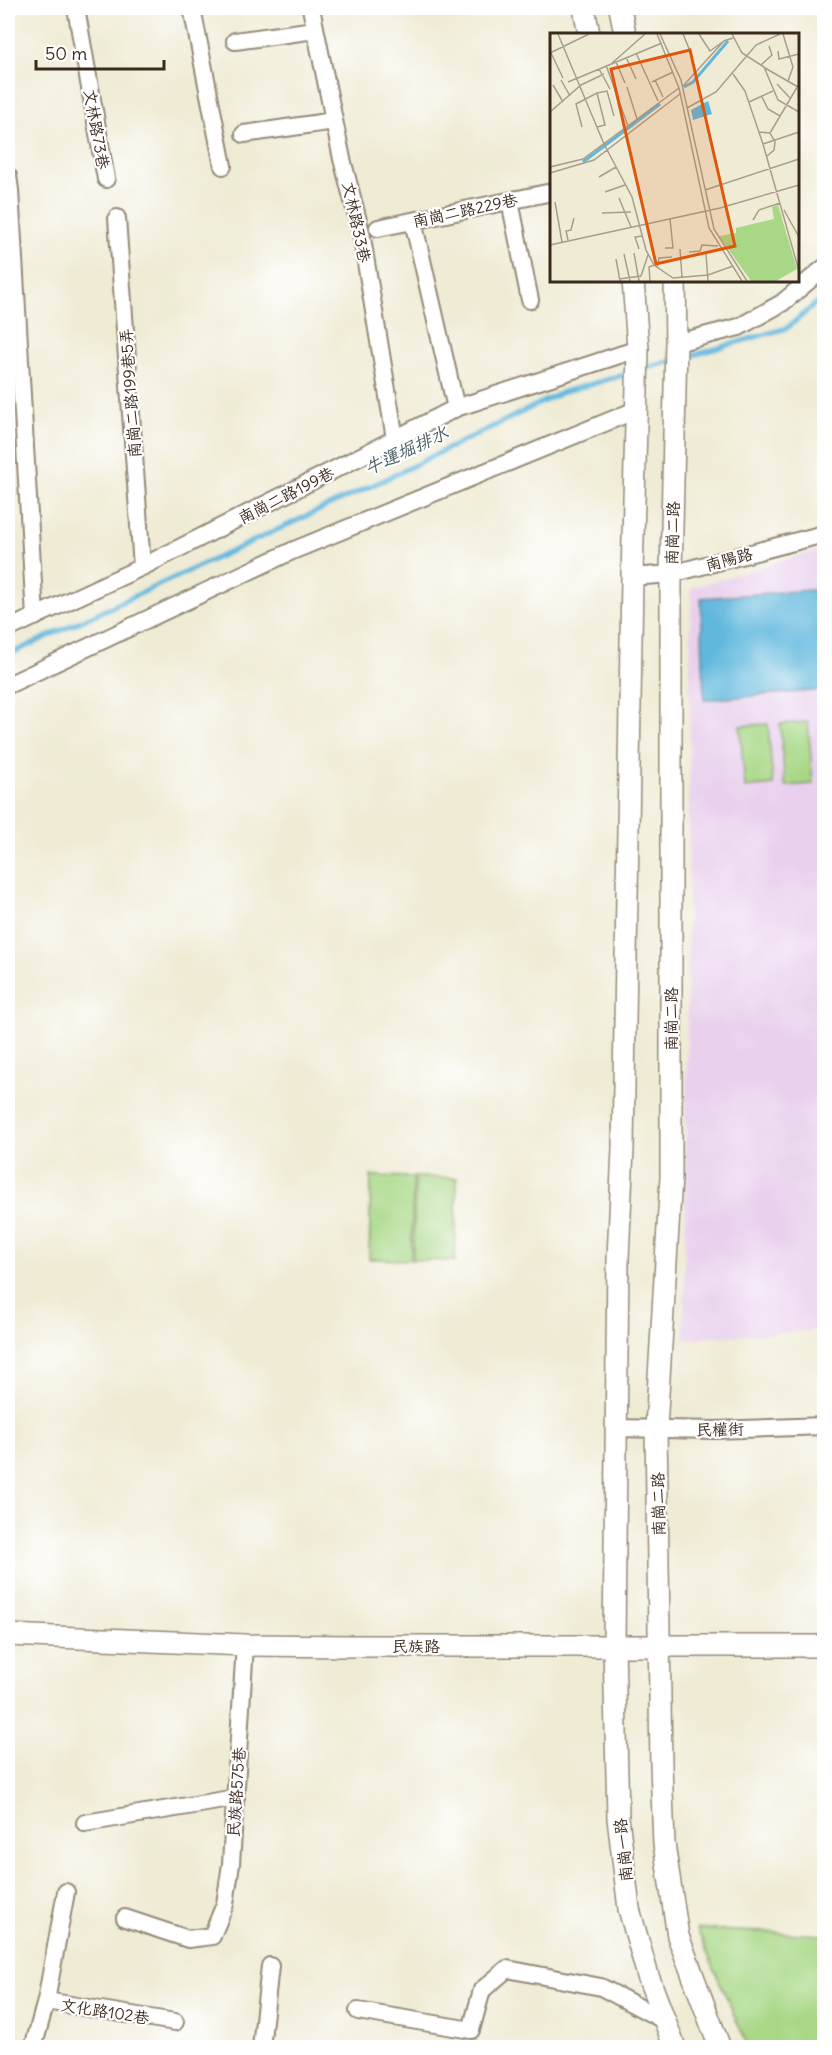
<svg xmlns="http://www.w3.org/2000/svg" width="832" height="2055" viewBox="0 0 832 2055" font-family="Delius,'LXGW WenKai TC',sans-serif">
<rect width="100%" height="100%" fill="#fff"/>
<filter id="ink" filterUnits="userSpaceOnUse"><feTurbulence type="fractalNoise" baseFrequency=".0167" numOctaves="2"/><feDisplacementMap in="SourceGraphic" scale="12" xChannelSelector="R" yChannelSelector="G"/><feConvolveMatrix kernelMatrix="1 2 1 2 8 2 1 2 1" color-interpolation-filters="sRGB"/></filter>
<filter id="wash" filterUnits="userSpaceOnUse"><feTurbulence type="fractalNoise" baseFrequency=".008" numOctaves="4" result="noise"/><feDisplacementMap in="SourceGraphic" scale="24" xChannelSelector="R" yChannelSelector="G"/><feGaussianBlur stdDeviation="1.35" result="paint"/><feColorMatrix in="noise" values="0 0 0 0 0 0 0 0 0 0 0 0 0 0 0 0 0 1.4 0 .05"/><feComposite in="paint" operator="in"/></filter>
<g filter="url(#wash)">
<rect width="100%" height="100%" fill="#efebd4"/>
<!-- built -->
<path fill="#e9d1ed" d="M 824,548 L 824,1330 L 684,1339 L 691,588 Z"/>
<!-- green -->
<path fill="#a8d886" stroke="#728152" stroke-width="1.5" d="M 808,722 L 813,784 L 785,786 L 780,724 Z
M 768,724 L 773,785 L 745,788 L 740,726 Z
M 371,1176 L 413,1177 L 411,1260 L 369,1259 Z
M 415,1177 L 457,1178 L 455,1261 L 413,1260 Z
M 697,1929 L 824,1935 L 824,2047 L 748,2047 Z"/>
<!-- water -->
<path fill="#60b8dd" stroke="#4e717e" stroke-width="1.5" d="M 824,589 L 824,690 L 704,700 L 701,598 Z"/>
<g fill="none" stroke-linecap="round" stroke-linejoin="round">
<!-- stream -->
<path stroke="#60b8dd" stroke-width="5" d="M 680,359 L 787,328 L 824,297
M 643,369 L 672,361
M 8,655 L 384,480 L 563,392 L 631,373"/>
</g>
</g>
<g filter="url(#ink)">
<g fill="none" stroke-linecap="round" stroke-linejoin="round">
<defs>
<path id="minor" d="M 76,8 L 106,179
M 192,8 L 223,166
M 311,8 L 342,159 L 361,232 L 395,439
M 235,41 L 315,30
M 244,134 L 334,121
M 8,176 L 10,190 L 35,617
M 510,201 L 530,300
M 117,218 L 142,567
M 413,221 L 456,408
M 378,228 L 552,192
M 676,343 L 739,327 L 782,303 L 824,268
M 632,577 L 671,574 L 824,534
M 8,629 L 142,567 L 456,408 L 638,349
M 8,685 L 292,551 L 636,410
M 616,1428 L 714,1430 L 824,1426
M 85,1823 L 236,1798
M 125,1918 L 188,1939 L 212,1936 L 225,1904 L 231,1864 L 245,1645
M 46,2001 L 66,1892
M 358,2011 L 471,2030 L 482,1990 L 507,1969 L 601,1987 L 665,2021
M 33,2048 L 46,2001 L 175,2022
M 261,2048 L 270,1966"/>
<path id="major" d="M 584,8 L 589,34
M 620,8 L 625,34
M 633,280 L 638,349 L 632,577 L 623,1149 L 618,1258 L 614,1645 L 618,1818 L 629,1909 L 648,1976 L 675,2048
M 675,280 L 676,343 L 671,574 L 671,1177 L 656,1428 L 661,1765 L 664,1844 L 678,1936 L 720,2048
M 8,1635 L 245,1645 L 355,1646 L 824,1646"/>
</defs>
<!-- minor casing -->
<use href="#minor" stroke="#958a79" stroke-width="20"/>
<!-- major casing -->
<use href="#major" stroke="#958a79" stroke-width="24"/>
<!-- minor -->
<use href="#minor" stroke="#fff" stroke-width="16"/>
<!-- major -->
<use href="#major" stroke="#fff" stroke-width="21"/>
</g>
</g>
<g text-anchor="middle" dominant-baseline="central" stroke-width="4.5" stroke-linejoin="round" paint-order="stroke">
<!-- street labels -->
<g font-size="16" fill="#3b2a1e" stroke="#fff">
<text transform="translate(97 129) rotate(80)">文林路73巷</text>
<text transform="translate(465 210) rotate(-12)">南崗二路229巷</text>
<text transform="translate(357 222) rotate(78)">文林路33巷</text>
<text transform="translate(130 393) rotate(-94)">南崗二路199巷5弄</text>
<text transform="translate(286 495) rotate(-27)">南崗二路199巷</text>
<text transform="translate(672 533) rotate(-88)">南崗二路</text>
<text transform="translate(729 559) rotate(-15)">南陽路</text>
<text transform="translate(671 1019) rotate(-90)">南崗二路</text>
<text transform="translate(720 1429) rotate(-1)">民權街</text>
<text transform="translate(658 1504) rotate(-91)">南崗二路</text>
<text x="416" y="1646">民族路</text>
<text transform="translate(236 1792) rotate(-86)">民族路575巷</text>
<text transform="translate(623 1850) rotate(-96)">南崗一路</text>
<text transform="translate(105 2011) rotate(9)">文化路102巷</text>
</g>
<!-- water labels -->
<g font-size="18" font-style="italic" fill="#485c61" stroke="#fff">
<text transform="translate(406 450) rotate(-25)">牛運堀排水</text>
</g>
</g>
<!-- overview -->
<g transform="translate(550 33)">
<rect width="249" height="249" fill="#efebd4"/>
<path d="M 228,172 L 247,236 L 226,248 L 201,248 L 169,203 L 186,200 L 186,195 L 224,186 L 222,174 Z" fill="#a8d886"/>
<path d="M 158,68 L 162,81 L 143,87 L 141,77 Z" fill="#60b8dd"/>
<path fill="none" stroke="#60b8dd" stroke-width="3" d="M 134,54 L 143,49 L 178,8M 33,129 L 110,71"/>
<path fill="none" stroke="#a79e8b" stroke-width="1.5" d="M 8,1 L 54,111 L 82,164 L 96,217 L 104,232 L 123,245 L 158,242 L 183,233M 107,1 L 129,55 L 159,195 L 192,248M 110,1 L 131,47 L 164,196 L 197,248M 133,1 L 140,18M 149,1 L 160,18 L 174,8M 182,1 L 192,20 L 214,34 L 228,67 L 249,79M 233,1 L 243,34 L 238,48M 228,18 L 229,26 L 249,21M 0,20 L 39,1M 1,20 L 13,45M 86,20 L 108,68M 76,24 L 86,46M 66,29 L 75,50M 61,31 L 95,1M 56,32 L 78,93M 211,32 L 222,22 L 219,13M 215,35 L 248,54M 49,36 L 60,56M 183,41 L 195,58 L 213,111 L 249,238M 11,47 L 20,63M 105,47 L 113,64M 18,49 L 112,10M 102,49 L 123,39M 227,51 L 240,65M 3,52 L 13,69M 133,53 L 174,8 L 183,5M 77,54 L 87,86M 212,64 L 218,76 L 230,83M 199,69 L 223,58M 137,75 L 166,59 L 206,12 L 230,1M 0,79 L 31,52 L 54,41M 32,94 L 26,71 L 47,60 L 57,58 L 64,83M 47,94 L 55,92 L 47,60M 209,99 L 220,100 L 225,109 L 224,117 L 217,123M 220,100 L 249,51M 213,111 L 249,99M 0,134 L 33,126 L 129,55M 0,140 L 44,127 L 130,61M 49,144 L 66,134M 155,157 L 249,126M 55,159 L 75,152M 69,165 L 81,194M 5,169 L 12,209M 234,177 L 249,204M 52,180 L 81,179M 203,187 L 209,177 L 230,170M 18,207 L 16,198 L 21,197 L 24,185M 0,212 L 170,175 L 249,152M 115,215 L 123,215 L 120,186M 89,216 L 85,204 L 92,203M 130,216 L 132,244M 139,219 L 150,218 L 152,212 L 168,213M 84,220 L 89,248M 74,221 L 80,248M 156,221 L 158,248M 66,226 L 70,248M 107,235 L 109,225 L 122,224M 69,246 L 91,243 L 98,222M 100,248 L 99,234 L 104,232"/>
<path fill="#df570d" fill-opacity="0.15" stroke="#df570d" stroke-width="3" d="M 140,17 L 185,213 L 106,231 L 61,36 Z"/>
<rect width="249" height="249" fill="none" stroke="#3b2a1e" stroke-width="3"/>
</g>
<!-- margin -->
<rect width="832" height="2055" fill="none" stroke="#fff" stroke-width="30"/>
<!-- scale -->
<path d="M36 60v9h128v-9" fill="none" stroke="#3b2a1e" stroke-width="3"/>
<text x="45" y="60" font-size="18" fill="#3b2a1e" stroke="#ffffff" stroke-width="4.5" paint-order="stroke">50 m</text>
</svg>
